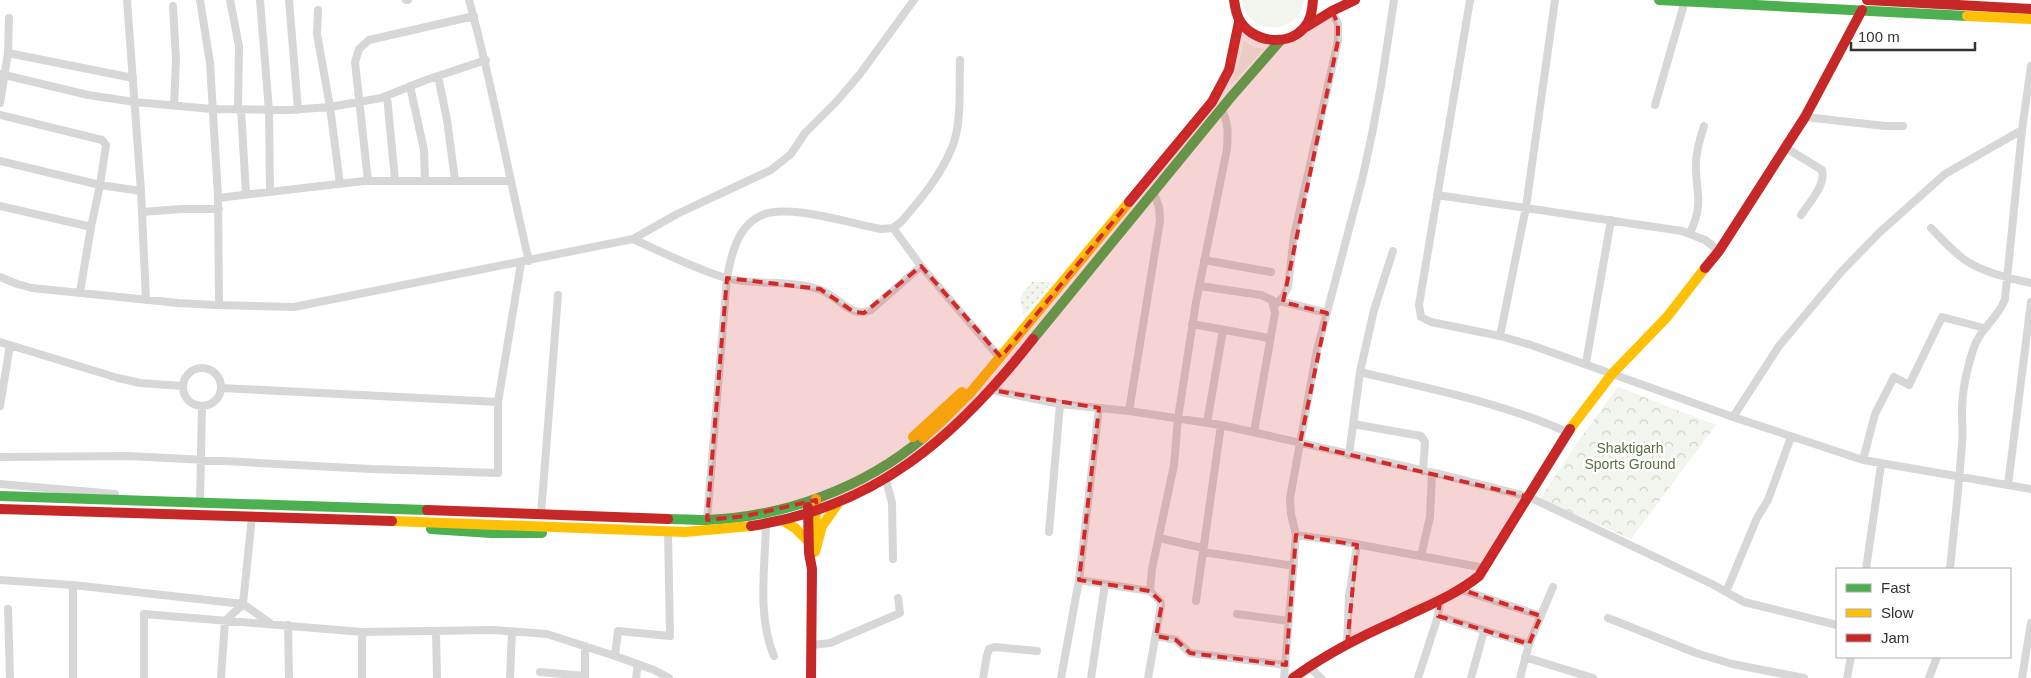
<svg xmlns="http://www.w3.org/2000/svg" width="2031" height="678" viewBox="0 0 2031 678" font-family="Helvetica,sans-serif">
<defs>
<pattern id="grass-dots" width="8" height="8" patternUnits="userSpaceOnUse" patternTransform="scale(1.25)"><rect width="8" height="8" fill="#f1f5ed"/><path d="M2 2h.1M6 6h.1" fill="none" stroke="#cfd2cc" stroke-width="1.8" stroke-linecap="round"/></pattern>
<pattern id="park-crowns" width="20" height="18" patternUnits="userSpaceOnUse" patternTransform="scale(1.25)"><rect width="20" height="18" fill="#f1f5ed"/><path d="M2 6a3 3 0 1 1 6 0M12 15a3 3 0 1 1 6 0" fill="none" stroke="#cfd2cc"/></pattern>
</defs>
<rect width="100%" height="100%" fill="#fff"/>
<!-- grass -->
<path fill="url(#grass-dots)" d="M 1032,282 L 1052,282 L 1024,316 L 1020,297 Z"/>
<!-- park -->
<path fill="url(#park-crowns)" d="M 1618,387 L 1716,425 L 1631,539 L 1540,499 L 1577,443 Z"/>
<!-- garden -->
<path fill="#f1f5ed" d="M 1242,0 L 1304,0 C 1299,36 1247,37 1242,0 Z
M 1244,41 L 1254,47 L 1264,49 L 1230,86 L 1239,62 Z"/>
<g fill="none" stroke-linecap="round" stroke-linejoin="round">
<!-- street -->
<path stroke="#d7d7d7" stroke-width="8" d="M 127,0 L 141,191 L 146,300
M 230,0 L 239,46 L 238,110
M 260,0 L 269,111 L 270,191
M 289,0 L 298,110
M 406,0 L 408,0
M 469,0 C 493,86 508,174 529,261
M 1470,0 L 1419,305 L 1421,317 L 1431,322 L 1500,336 L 1531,345 L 1733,417 L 1863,460 L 2031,489
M 173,6 L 176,60 L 174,105
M 318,10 L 317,34 L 330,107 L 340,184
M 8,53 L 133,78
M 0,74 L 88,95 L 135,102 L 212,109 L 289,110 L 330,107 L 381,98 L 426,80 L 486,60
M 438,76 L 447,120 L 455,180
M 410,86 L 424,150 L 425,180
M 387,96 L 395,180
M 0,103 L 8,53 L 9,18
M 1655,105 L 1685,1
M 241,110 L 246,194
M 0,115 L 102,140 L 106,145 L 100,185 L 91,227 L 0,206
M 1805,117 L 1885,126 L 1903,126
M 1786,148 L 1822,170 C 1826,185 1809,203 1801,215
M 0,161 L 100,185 L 141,191
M 368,181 L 355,62 L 359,49 L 369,40 L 474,16
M 1437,195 L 1682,231 L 1705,240 L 1719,251
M 218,198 L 364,181 L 510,181
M 142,212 L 181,209 L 219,209
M 893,228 L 921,266 L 1000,358
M 1931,228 C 1942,239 1952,251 1965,260 C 1984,273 2009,278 2031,283
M 1690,233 C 1705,201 1695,193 1696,161 C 1697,148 1700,138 1704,126
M 633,239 C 662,252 695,269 726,278 C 754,286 792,279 821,290 C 839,297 851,319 871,310 L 921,266
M 1204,260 L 1271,272
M 0,277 L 17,284 L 32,288 L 178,303 L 216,305 L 219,303 L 218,196 L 210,63 L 200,0
M 1200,286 L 1261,295 L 1272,300 L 1275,313 L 1254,432
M 80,292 L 91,227
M 1280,301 L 1327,313
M 216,305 L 294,307 L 633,239 L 677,214 L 771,170 L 791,154 L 805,133 L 837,101 L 860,74 L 914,0
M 1274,306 L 1283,297 L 1288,287 L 1294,236 L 1338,41 L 1338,24 L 1332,11
M 1192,324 L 1269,338
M 1500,336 L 1526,207 L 1555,0
M 0,342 L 118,378 L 140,383 L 183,386
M 1586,363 L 1611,220
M183 387a19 19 0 1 1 38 0a19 19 0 1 1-38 0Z
M 1360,372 C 1430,389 1504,403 1569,433
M 222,388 L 498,402
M 991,390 L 1060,404 L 1129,411 L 1221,425 L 1439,474 L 1529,497 L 1712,584 L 1744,602 L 1837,625
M 0,406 L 10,345
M 1129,411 L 1160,221 L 1159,207 L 1154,193
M 1733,417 L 1779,346 L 1842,271 L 1880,232 L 1945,174 L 2022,130 L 2031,66
M 1207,423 L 1223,330
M 1353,424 L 1421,436 L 1425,442 L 1423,471
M 1349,455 L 1360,372 L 1374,310 L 1393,251
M 0,457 L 129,456 L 371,469 L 498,473 L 498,402 L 521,263
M 1863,460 L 1875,414 L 1894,377 L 1909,385 L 1942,317 L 1984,328
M 886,480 L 892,503 L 893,559
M 0,484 L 115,494
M 2008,485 L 2031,302
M 200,501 L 202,406
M 541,515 L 558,295
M 707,520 L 727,278 C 731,256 737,227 760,216 C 785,202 852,224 881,229 L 893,228 L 901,222 C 921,199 942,174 953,145 C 962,121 959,85 960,60
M 766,525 C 765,567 757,616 774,656
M 1049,532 L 1060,404
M 1296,535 L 1345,542 L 1485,568
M 1159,538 L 1203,548
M 1203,552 L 1294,566
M 1421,556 L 1430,517 L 1432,473
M 1866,569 L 1881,465
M 1950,569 C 1954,528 1959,486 1962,444 C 1963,433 1962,421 1962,410 C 1962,390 1967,369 1973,350 C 1979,329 1998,319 2005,299 L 2022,130
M 0,580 L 73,585
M 1079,580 L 1150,591 L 1160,601 L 1161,605 L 1148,678
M 1462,590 L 1541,616
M 1150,591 L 1152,569 L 1174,465 L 1178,418 L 1196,302 L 1227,149 C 1228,134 1229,122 1221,109
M 1726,592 L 1757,518 L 1768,500 L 1791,437
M 1196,601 L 1221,425
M 8,609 L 10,678
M 1237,614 L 1289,621
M 1438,616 L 1529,644
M 1608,618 L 1696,653 L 1732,664 L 1804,678
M 288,625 L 289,678
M 436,631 L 437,678
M 362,632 L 362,678
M 1156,636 L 1176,640 L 1190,653 L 1286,665
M 812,645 L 830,643 L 900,613 L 898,598
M 1347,645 L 1349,596 L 1357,545
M 615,656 L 618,631 L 670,636 L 668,531
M 1525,657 L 1593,678
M 1308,666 L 1321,678
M 540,672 L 585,676
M 73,678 L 73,585 L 243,604 L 270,623
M 144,678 L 144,614 L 362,632 L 493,630 L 547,634 L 618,657 L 654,670 L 669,678
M 221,678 L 225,621 L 243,604 L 252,516
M 510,678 L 512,632
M 585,678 L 585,646
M 636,678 L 638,664
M 983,678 L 987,655 L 989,649 L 995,647 L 1037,651
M 1061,678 L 1079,580 L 1099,408
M 1091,678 L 1105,584
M 1284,678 L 1296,535 L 1291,514 L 1290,498 L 1317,350 L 1362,180 L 1372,134 L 1381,86 L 1394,0
M 1418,678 L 1438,616 L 1440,601
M 1471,678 L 1484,631
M 1520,678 L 1529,644 L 1553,587
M 1847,678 L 1851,657
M 1929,678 L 1937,657
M 2022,678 L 2031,623"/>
<!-- fast -->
<path stroke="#4caf50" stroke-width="10" d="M 1659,0 L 1967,16
M 1033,339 L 1231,97 L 1280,41
M 0,496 L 427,510
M 668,519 C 681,519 694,520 707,520 C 784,517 864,488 923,438
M 431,529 L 491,533 L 542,533"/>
<!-- slow -->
<path stroke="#ffc107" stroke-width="10" d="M 1967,16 L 2031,19
M 1570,429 L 1612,374 L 1667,317 L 1705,268
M 913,437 L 962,392
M 923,438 L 943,420 L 971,392 L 1129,202
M 392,521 L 685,532 L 751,526
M 785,522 L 795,528 L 809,542
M 815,538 L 816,499
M 815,552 L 822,526 L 837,505"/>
<!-- jam -->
<path stroke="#c62828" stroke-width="10" d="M 1234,0 C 1235,6 1236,14 1239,19 C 1250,41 1285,48 1303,29 C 1311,21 1312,11 1313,0
M 1867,0 L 2031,9
M 1306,27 L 1332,11 L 1355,0
M 1129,202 L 1212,102 L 1229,70 L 1239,22
M 1705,268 L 1719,251 L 1805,117 L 1862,10
M 808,507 L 809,553 L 812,569 L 811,678
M 0,509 L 392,521
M 427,510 L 668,519
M 751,526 C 877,507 957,436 1033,339
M 1293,678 C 1326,654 1361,636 1398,620 C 1426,606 1454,596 1479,576 L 1570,429"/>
</g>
<!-- marked area -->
<path fill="#d62828" fill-opacity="0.2" stroke="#d62828" stroke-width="4" stroke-dasharray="10 6" stroke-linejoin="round" d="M 1332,11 L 1338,24 L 1338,41 L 1283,302 L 1327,313 L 1300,443 L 1529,497 L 1485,568 L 1463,590 L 1541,616 L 1529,644 L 1438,616 L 1440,601 L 1347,645 L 1357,545 L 1296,535 L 1286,665 L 1190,653 L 1176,640 L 1156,636 L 1162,603 L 1150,591 L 1079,580 L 1099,408 L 991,390 L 906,467 L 817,512 L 816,500 L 746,516 L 707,520 L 727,278 L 820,289 L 854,312 L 864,313 L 921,266 L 1001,357 L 1212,102 L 1229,70 L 1239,22 L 1264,40 L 1280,41 Z"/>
<g text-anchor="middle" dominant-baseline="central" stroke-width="5" stroke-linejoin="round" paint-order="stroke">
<!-- park labels -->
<g font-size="14" fill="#56703f" stroke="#fff">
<text x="1630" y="448">Shaktigarh<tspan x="1630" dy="16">Sports Ground</tspan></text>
</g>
</g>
<!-- legend -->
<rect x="1836" y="568" width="175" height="90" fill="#ffffff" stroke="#adadad"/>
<rect x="1846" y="584" width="25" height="8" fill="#4caf50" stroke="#adadad"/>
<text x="1881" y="593" font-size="15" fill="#333333">Fast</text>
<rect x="1846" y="609" width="25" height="8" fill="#ffc107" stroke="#adadad"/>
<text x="1881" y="618" font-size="15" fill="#333333">Slow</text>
<rect x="1846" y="634" width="25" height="8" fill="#c62828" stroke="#adadad"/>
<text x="1881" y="643" font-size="15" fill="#333333">Jam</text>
<!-- scale -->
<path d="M1851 42v8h124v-8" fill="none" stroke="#333333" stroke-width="2.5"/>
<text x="1858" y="42" font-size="15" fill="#333333" stroke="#ffffff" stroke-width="4" paint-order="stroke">100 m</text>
</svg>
